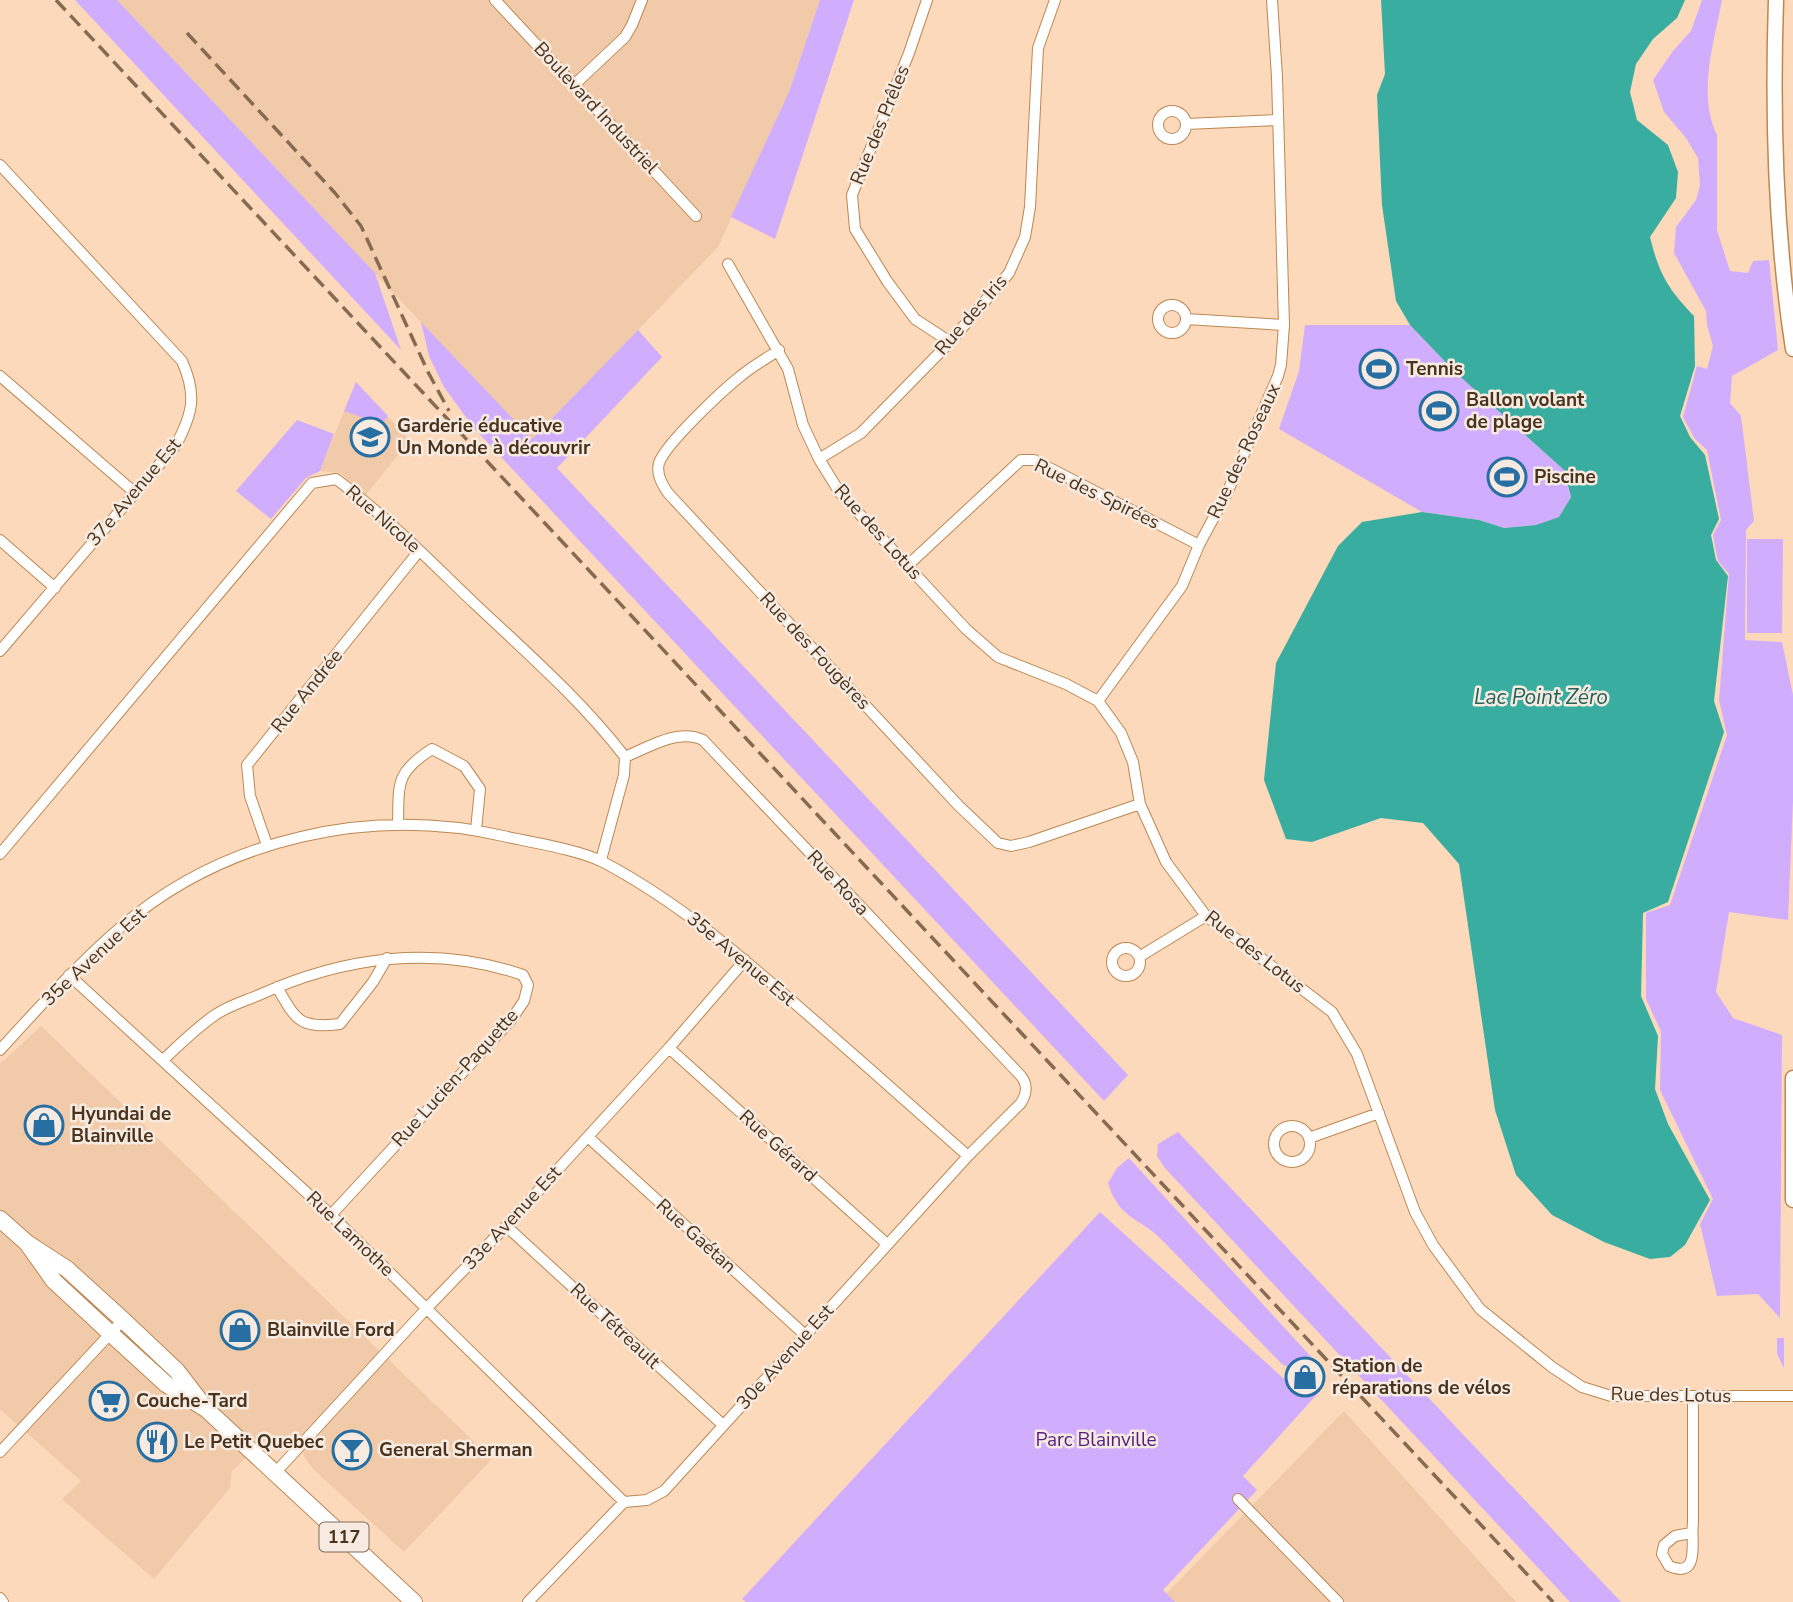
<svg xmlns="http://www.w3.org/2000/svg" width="1793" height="1602" viewBox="0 0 1793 1602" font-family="'Nunito Sans',sans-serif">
<rect width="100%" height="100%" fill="#fcd9ba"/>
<!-- built -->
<path fill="#f1cba9" d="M 117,0 L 820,0 L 789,92 L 718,247 L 532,440 Z
M 356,382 L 410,440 L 366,495 L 340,473 L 320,471 Z
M 41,1026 L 492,1459 L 404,1552 L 313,1469 L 305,1458 L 294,1432 L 281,1442 L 270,1435 L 232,1471 L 230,1488 L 154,1579 L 62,1499 L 81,1481 L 0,1409 L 0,1064 Z
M 1344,1411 L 1516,1602 L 1174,1602 L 1166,1594 Z"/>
<!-- green -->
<path fill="#d1adfe" d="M 75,0 L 117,0 L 375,273 L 401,350 Z
M 820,0 L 854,0 L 775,239 L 731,217 L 789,92 Z
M 1702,0 L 1722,0 C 1714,43 1697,94 1717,135 L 1717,230 L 1730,271 L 1748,273 L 1753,261 L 1769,260 L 1778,350 L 1732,376 L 1730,403 L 1741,416 L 1754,521 L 1746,530 L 1745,640 L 1782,642 L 1793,695 L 1793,801 L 1788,920 L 1729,912 L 1716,992 L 1733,1018 L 1782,1035 L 1780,1318 L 1758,1294 L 1717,1296 L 1700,1224 L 1713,1199 L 1660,1090 L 1661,1031 L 1646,999 L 1646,913 L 1670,905 L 1727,735 L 1719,700 L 1729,574 L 1718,561 L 1713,535 L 1721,520 L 1707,450 L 1695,439 L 1683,417 L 1697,366 L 1707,369 L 1713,346 L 1707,325 L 1706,311 L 1674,253 L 1676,227 L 1696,200 L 1700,185 L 1698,158 L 1686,138 L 1664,112 L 1653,80 L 1673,51 L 1691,31 Z
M 421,322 L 532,439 L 638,330 L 662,357 L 557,468 L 1128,1075 L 1104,1101 L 473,427 L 444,387 L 429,356 Z
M 1305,325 L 1410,325 L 1455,372 L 1564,470 L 1571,497 L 1559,517 L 1537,525 L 1504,528 L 1479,520 L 1422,512 L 1279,429 L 1299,371 Z
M 356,382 L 388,416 L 378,429 L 363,423 L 364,418 L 344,411 Z
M 297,420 L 334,434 L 320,471 L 306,478 L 271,519 L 236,491 Z
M 1747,539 L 1783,539 L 1782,633 L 1747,633 Z
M 1178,1132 L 1621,1602 L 1570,1602 L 1164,1167 L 1157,1156 L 1158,1144 Z
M 1129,1158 L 1313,1359 C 1302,1371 1298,1370 1283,1365 C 1242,1324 1203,1282 1162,1240 C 1141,1218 1119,1220 1108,1183 L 1117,1168 Z
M 1100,1212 L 1283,1378 L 1321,1390 L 1243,1476 L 1257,1490 L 1163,1590 L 1175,1602 L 746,1602 L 742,1599 Z
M 1777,1338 L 1784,1338 L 1784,1368 L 1777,1354 Z"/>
<!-- water -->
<path fill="#38ada0" d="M 1381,0 L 1685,0 L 1677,18 L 1653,39 L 1636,64 L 1630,92 L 1637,120 L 1668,145 L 1678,172 L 1676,198 L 1650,237 C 1659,274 1668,289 1694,316 L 1695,366 L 1680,416 L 1690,437 L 1705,455 L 1719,519 L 1711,535 L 1716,560 L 1728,576 L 1714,701 L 1724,732 L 1668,902 L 1643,913 L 1641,996 L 1658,1036 L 1655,1089 L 1668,1124 L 1710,1200 L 1685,1245 L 1670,1257 L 1650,1259 L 1604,1242 L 1552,1215 L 1516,1175 L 1495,1110 L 1459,864 L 1423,823 L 1381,818 L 1312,842 L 1286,839 L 1264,780 L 1276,663 L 1338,546 L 1362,522 L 1422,512 L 1479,520 L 1504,528 L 1536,525 L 1559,517 L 1571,497 L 1564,470 L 1455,372 L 1410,325 L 1396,301 L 1382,205 L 1377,95 L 1385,74 Z"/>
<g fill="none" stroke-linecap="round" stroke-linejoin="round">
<defs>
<path id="street" d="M 495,0 L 696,216
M 927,0 L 909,53 L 852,195 L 855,229 L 887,281 L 915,319 L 950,342
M 574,85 L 625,37 L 632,25 L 642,0
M1158 125a14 14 0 1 1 28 0a14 14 0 1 1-28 0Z
M 1186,124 L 1278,120
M 0,165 L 182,361 C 197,395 193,413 176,445 L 0,651
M 728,264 L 788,369 L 803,425 L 819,459 L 840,493 L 966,629 L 998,657 L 1066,684 L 1098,701 L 1121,733 L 1133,762 L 1140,804 L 1166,862 L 1206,916 L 1332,1012 L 1357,1054 L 1415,1212 L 1433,1245 L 1480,1309 L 1552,1367 L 1582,1387 L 1611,1396 L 1793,1396
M1158 319a14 14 0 1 1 28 0a14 14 0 1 1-28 0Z
M 1186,319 L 1284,325
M 779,350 C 767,358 753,366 742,375 C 724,389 666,443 659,463 C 656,474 662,484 668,493 L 958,805 L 998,843 L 1011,846 L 1029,842 L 1140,804
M 0,376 L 134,492
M 819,459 L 861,433 L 950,342 L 1009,273 L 1025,237 L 1030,207 L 1038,48 L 1055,0
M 0,540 L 55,588
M 907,566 L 1021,460 L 1034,460 L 1199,545
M 1098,701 L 1182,586 L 1199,545 L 1227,493 L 1278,376 L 1281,365 L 1284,325 L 1277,77 L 1272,0
M 398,824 C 399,783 395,773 432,749 L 464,766 L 480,789 L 476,830
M 267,845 L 250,796 L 247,765 L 419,551
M 0,854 L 312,483 L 336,479 C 386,516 430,561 475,604 C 527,653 581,700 625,757 L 624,775 L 601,860
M1112 962a14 14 0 1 1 28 0a14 14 0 1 1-28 0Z
M 1139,957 L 1206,916
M 69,975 L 331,1215 L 624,1502
M 277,987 C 296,1020 299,1029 340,1024 L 373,982 L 387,958
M 669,1048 L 887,1244
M 0,1050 C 39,1007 78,964 122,926 C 225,838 371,806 503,836 C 530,842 580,850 603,862 C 679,902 743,958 807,1014 C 861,1061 914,1108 968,1156
M 163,1060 C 180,1044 196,1028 215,1015 C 228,1006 245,1001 259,995 C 343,957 434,944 523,975 L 528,985 L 524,1001 L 511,1020 L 331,1215
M1274 1144a18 18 0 1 1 36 0a18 18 0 1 1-36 0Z
M 588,1137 L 804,1334
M 1309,1138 L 1379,1113
M 506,1226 L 723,1425
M 0,1452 L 123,1320
M 275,1473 L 426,1309 L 506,1226 L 669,1048 L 745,960
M 1238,1499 L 1338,1602
M 1691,1533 L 1675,1536 L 1664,1545 L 1662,1554 L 1669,1566 C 1702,1580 1690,1538 1693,1523 L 1693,1396
M 0,1598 L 3,1602
M 528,1602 L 624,1502 L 647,1500 L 664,1491 L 968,1156 L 1021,1103 C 1027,1093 1028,1085 1021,1076 L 703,740 C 678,728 649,747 625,757"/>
<path id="secondary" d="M 1776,0 C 1772,118 1775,233 1793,349
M 1793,1078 L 1793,1200"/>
<path id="primary" d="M 0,1219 L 27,1243 L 67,1269 L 123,1320 L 177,1371 L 200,1401
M 27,1243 L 54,1281 L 110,1333 L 166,1384 L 206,1409 L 414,1602"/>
</defs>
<!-- street casing -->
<use href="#street" stroke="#bc8753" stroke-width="12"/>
<!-- secondary casing -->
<use href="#secondary" stroke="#bc8753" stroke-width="17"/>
<!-- primary casing -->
<use href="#primary" stroke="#bc8753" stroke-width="18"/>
<!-- street -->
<use href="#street" stroke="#fff" stroke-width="10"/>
<!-- secondary -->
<use href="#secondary" stroke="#fff" stroke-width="14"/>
<!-- primary -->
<use href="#primary" stroke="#fff" stroke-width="16"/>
<!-- rail -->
<path stroke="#866b52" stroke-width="3.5" stroke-dasharray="14 7" stroke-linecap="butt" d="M 56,0 L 1553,1602
M 187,33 L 335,193 L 361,226 L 428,372 L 449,411"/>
</g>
<!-- icons -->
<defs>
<symbol id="stadium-ring" viewBox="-11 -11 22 22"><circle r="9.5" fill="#f7ebe1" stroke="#276fa3" stroke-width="1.5"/><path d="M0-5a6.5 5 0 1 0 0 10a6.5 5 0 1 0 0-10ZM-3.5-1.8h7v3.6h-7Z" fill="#276fa3"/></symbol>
<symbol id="school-ring" viewBox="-11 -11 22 22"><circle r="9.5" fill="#f7ebe1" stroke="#276fa3" stroke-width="1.5"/><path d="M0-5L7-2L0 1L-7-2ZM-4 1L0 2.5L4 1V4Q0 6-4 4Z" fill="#276fa3"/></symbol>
<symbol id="shop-ring" viewBox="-11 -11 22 22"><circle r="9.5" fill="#f7ebe1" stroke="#276fa3" stroke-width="1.5"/><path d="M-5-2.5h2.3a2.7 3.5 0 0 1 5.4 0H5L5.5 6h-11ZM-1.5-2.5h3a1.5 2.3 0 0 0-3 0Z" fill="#276fa3"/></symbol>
<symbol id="supermarket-ring" viewBox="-11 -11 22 22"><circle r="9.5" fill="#f7ebe1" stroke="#276fa3" stroke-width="1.5"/><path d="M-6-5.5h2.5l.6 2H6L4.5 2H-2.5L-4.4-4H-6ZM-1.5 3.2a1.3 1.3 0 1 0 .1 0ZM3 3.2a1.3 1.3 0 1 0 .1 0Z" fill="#276fa3"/></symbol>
<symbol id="restaurant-ring" viewBox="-11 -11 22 22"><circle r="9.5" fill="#f7ebe1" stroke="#276fa3" stroke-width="1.5"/><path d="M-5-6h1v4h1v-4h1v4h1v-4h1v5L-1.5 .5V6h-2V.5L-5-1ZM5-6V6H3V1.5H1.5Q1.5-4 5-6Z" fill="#276fa3"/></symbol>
<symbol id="bar-ring" viewBox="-11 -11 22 22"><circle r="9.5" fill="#f7ebe1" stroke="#276fa3" stroke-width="1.5"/><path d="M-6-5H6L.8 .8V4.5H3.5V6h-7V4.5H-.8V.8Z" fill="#276fa3"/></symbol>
</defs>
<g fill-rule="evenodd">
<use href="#stadium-ring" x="1357" y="347" width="44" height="44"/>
<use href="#stadium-ring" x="1417" y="389" width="44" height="44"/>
<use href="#school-ring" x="348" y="415" width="44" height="44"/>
<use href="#stadium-ring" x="1485" y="455" width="44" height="44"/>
<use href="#shop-ring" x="22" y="1103" width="44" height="44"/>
<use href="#shop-ring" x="218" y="1308" width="44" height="44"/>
<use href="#shop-ring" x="1283" y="1355" width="44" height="44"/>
<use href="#supermarket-ring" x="87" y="1379" width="44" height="44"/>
<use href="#restaurant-ring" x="135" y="1420" width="44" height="44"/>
<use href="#bar-ring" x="330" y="1428" width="44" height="44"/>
</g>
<g text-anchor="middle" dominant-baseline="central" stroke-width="5" stroke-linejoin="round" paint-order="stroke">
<!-- shield labels -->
<rect fill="#f7ebe1" stroke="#7e6a58" stroke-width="2" x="319.5" y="1522.5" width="49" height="29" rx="5"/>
<g font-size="18" font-weight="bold" fill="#4a331d">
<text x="344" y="1537">117</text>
</g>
<!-- street labels -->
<g font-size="19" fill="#4a331d" stroke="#f7ebe1">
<text transform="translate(596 108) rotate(47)">Boulevard Industriel</text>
<text transform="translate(880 125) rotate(-68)">Rue des Prêles</text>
<text transform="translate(971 315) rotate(-49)">Rue des Iris</text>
<text transform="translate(1244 451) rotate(-65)">Rue des Roseaux</text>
<text transform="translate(134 492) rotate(-50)">37e Avenue Est</text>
<text transform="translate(1097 494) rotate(26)">Rue des Spirées</text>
<text transform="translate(383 519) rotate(41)">Rue Nicole</text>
<text transform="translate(878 532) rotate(48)">Rue des Lotus</text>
<text transform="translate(815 651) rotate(47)">Rue des Fougères</text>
<text transform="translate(307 691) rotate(-51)">Rue Andrée</text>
<text transform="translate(838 883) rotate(47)">Rue Rosa</text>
<text transform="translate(1255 952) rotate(38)">Rue des Lotus</text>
<text transform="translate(94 957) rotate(-43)">35e Avenue Est</text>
<text transform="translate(741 959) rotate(40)">35e Avenue Est</text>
<text transform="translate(455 1078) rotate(-48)">Rue Lucien-Paquette</text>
<text transform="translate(778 1146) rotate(42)">Rue Gérard</text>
<text transform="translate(512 1218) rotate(-47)">33e Avenue Est</text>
<text transform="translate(350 1234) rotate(44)">Rue Lamothe</text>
<text transform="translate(696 1236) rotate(42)">Rue Gaétan</text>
<text transform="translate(615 1326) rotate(43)">Rue Tétreault</text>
<text transform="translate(785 1357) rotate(-48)">30e Avenue Est</text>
<text transform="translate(1671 1395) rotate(1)">Rue des Lotus</text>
</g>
<!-- poi labels -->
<g font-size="19" font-weight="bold" fill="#4a331d" stroke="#f7ebe1" text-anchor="start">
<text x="1406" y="369">Tennis</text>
<text x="1466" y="400">Ballon volant<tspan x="1466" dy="22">de plage</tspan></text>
<text x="397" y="426">Garderie éducative<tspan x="397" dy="22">Un Monde à découvrir</tspan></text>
<text x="1534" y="477">Piscine</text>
<text x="71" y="1114">Hyundai de<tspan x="71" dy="22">Blainville</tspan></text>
<text x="267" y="1330">Blainville Ford</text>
<text x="1332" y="1366">Station de<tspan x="1332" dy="22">réparations de vélos</tspan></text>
<text x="136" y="1401">Couche-Tard</text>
<text x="184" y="1442">Le Petit Quebec</text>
<text x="379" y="1450">General Sherman</text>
</g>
<!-- park labels -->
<g font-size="19" fill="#541d83" stroke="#f7ebe1">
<text x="1096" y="1440">Parc Blainville</text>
</g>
<!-- water labels -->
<g font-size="21" font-style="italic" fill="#24625b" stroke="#f7ebe1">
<text x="1541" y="697">Lac Point Zéro</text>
</g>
</g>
</svg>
